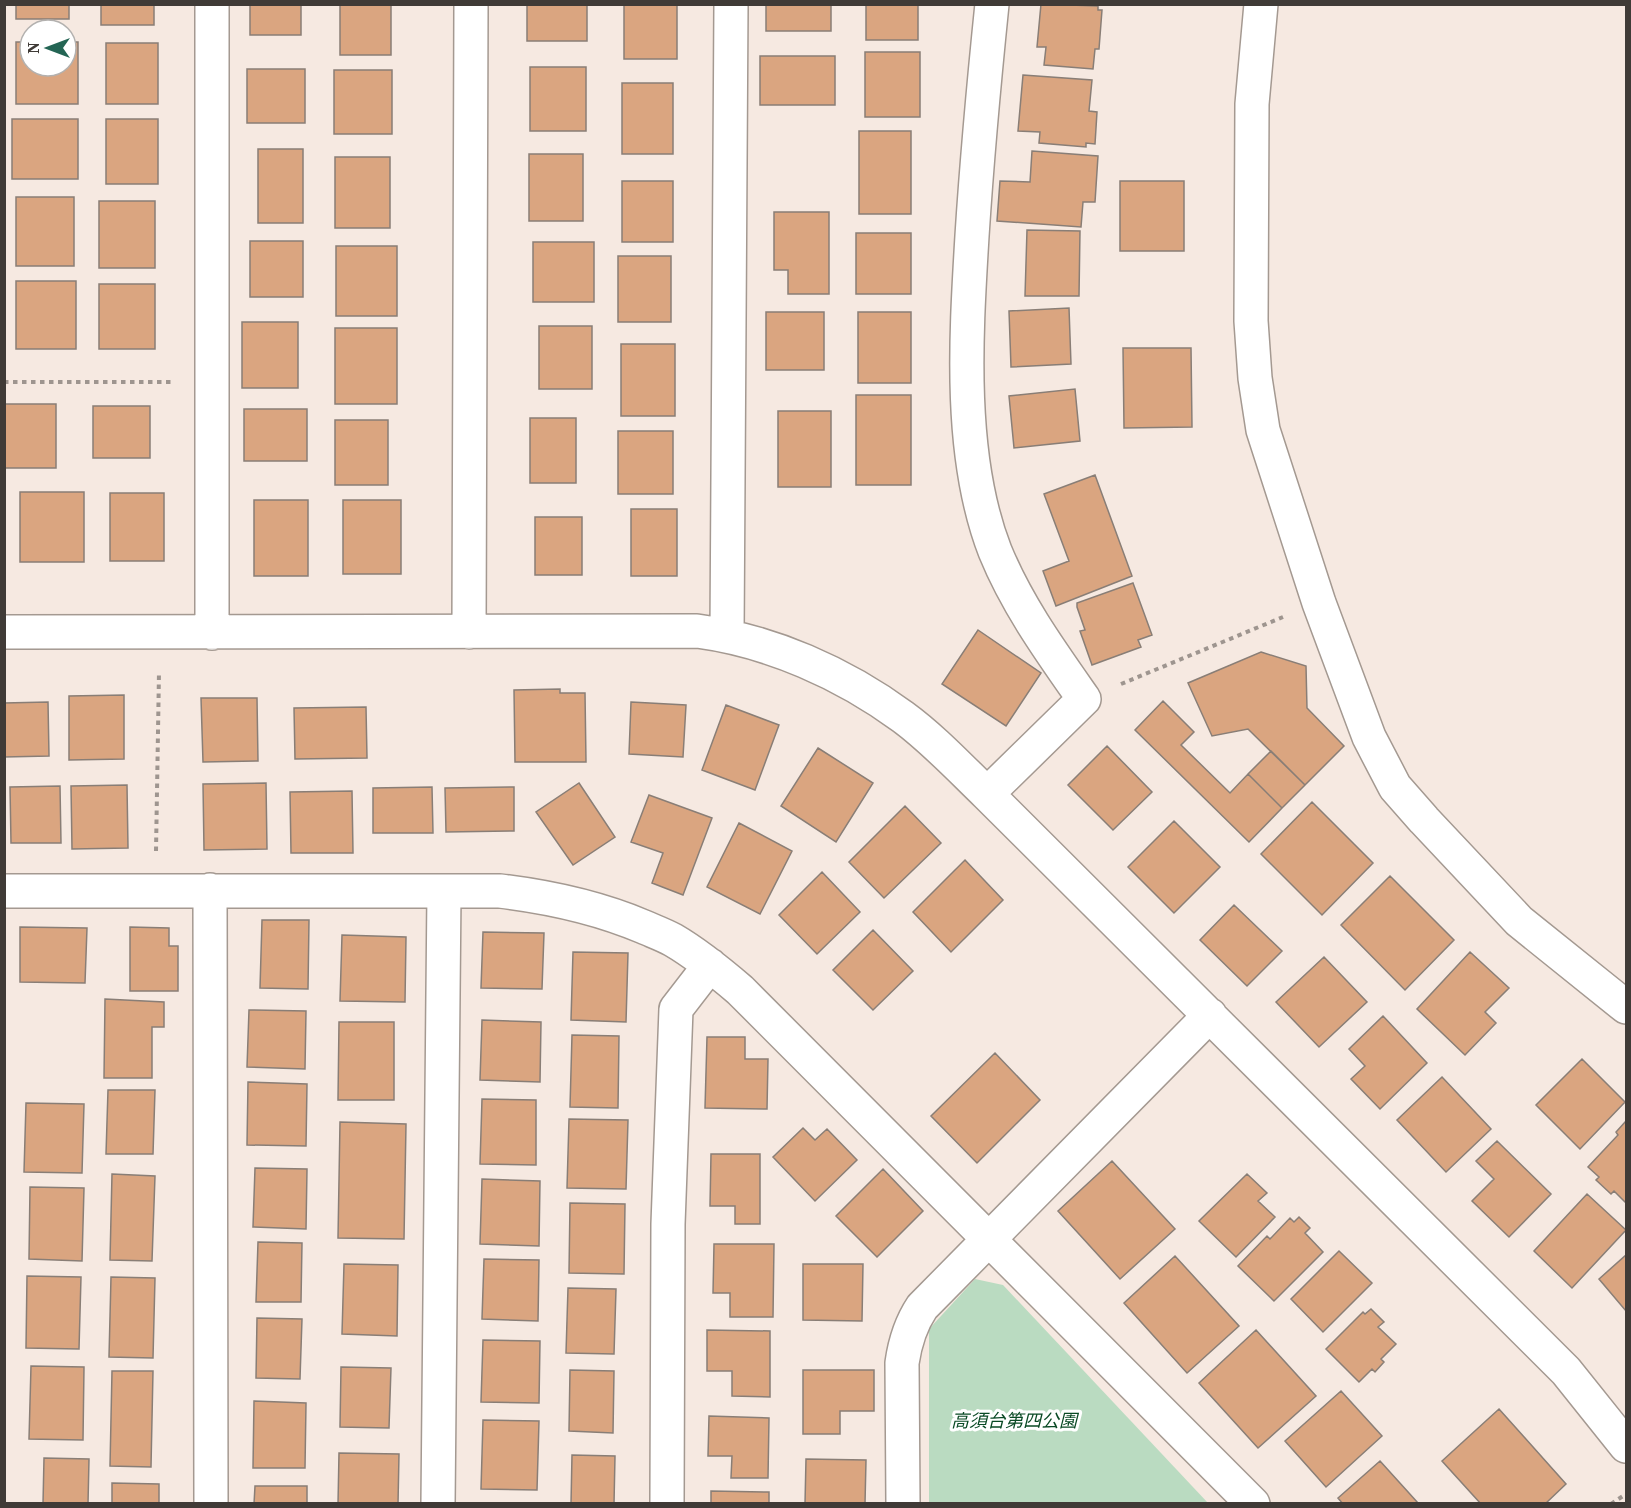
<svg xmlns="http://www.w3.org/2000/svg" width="1631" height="1508" viewBox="0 0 1631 1508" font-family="'Source Serif 4','Noto Sans JP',serif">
<rect width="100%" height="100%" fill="#f6e9e1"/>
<!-- green -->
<path fill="#badbc1" d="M 975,1279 L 1003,1285 L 1208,1503 L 929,1503 L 929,1329 Z"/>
<!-- building -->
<path fill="#daa580" stroke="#897e76" stroke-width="1.5" d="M 16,4 L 69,4 L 69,19 L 16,19 Z
M 101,4 L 154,4 L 154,25 L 101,25 Z
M 250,4 L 301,4 L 301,35 L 250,35 Z
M 340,4 L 391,4 L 391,55 L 340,55 Z
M 527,4 L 587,4 L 587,41 L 527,41 Z
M 624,4 L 677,4 L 677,59 L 624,59 Z
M 766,4 L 831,4 L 831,31 L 766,31 Z
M 866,4 L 918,4 L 918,40 L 866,40 Z
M 1041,4 L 1098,6 L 1098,10 L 1102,10 L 1099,49 L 1095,49 L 1093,69 L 1044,65 L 1046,47 L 1037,47 Z
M 16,42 L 30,42 L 30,66 L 66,66 L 66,42 L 78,42 L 78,104 L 16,104 Z
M 106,43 L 158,43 L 158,104 L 106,104 Z
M 865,52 L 920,52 L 920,117 L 865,117 Z
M 760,56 L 835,56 L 835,105 L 760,105 Z
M 530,67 L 586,67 L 586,131 L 530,131 Z
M 247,69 L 305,69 L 305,123 L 247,123 Z
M 334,70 L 392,70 L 392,134 L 334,134 Z
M 1023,75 L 1092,80 L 1089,111 L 1097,112 L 1095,144 L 1086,143 L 1086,147 L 1039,143 L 1040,132 L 1018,131 Z
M 622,83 L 673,83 L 673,154 L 622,154 Z
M 12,119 L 78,119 L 78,179 L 12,179 Z
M 106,119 L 158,119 L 158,184 L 106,184 Z
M 859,131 L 911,131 L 911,214 L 859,214 Z
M 258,149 L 303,149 L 303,223 L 258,223 Z
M 1032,151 L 1098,156 L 1095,202 L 1083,202 L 1081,227 L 997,221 L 1000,181 L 1030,182 Z
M 529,154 L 583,154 L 583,221 L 529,221 Z
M 335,157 L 390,157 L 390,228 L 335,228 Z
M 622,181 L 673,181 L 673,242 L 622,242 Z
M 1120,181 L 1184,181 L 1184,251 L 1120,251 Z
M 16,197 L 74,197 L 74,266 L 16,266 Z
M 99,201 L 155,201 L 155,268 L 99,268 Z
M 774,212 L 829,212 L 829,294 L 788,294 L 788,270 L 774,270 Z
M 1027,230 L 1080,231 L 1079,296 L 1025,296 Z
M 856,233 L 911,233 L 911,294 L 856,294 Z
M 250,241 L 303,241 L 303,297 L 250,297 Z
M 533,242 L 594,242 L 594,302 L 533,302 Z
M 336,246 L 397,246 L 397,316 L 336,316 Z
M 618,256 L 671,256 L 671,322 L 618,322 Z
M 16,281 L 76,281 L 76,349 L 16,349 Z
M 99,284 L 155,284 L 155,349 L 99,349 Z
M 1069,308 L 1071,364 L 1011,367 L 1009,311 Z
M 766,312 L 824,312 L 824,370 L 766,370 Z
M 858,312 L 911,312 L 911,383 L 858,383 Z
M 242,322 L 298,322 L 298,388 L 242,388 Z
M 539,326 L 592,326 L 592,389 L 539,389 Z
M 335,328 L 397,328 L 397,404 L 335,404 Z
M 621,344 L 675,344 L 675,416 L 621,416 Z
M 1123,348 L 1191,348 L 1192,427 L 1124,428 Z
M 1075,389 L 1080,441 L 1014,448 L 1009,396 Z
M 856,395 L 911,395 L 911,485 L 856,485 Z
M 4,404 L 56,404 L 56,468 L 4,468 Z
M 93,406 L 150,406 L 150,458 L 93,458 Z
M 244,409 L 307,409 L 307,461 L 244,461 Z
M 778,411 L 831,411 L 831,487 L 778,487 Z
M 530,418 L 576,418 L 576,483 L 530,483 Z
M 335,420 L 388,420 L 388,485 L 335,485 Z
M 618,431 L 673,431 L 673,494 L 618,494 Z
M 1095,475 L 1132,576 L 1056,606 L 1043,571 L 1069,561 L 1044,494 Z
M 20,492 L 84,492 L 84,562 L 20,562 Z
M 110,493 L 164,493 L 164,561 L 110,561 Z
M 254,500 L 308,500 L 308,576 L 254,576 Z
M 343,500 L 401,500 L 401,574 L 343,574 Z
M 631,509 L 677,509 L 677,576 L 631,576 Z
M 535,517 L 582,517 L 582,575 L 535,575 Z
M 1133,583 L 1152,635 L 1138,640 L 1141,647 L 1092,665 L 1080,631 L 1085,630 L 1077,607 L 1077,603 Z
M 978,630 L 1041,673 L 1006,726 L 942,684 Z
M 1261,652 L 1306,666 L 1307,708 L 1344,746 L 1305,785 L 1248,729 L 1212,736 L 1188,683 Z
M 560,689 L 560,693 L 585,693 L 586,762 L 515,762 L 514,690 Z
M 124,695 L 124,759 L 69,760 L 69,696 Z
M 201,698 L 257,698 L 258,761 L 203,762 Z
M 1163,701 L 1194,732 L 1181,745 L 1230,793 L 1248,774 L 1282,808 L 1249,842 L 1135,730 Z
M 48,702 L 49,756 L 4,757 L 4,703 Z
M 631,702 L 686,705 L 683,757 L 629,754 Z
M 726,705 L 779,725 L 755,790 L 702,770 Z
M 366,707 L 367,758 L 295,759 L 294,708 Z
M 1107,746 L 1152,792 L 1113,830 L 1068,785 Z
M 818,748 L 873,783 L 836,842 L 781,806 Z
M 1271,751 L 1305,785 L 1282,808 L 1248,774 Z
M 266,783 L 267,849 L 204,850 L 203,784 Z
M 579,783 L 615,837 L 573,865 L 536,812 Z
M 127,785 L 128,848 L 72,849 L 71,786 Z
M 60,786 L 61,843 L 11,843 L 10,787 Z
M 432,787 L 433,833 L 373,833 L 373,788 Z
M 514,787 L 514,831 L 446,832 L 445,788 Z
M 352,791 L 353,853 L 291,853 L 290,792 Z
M 649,795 L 712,818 L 683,895 L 652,883 L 663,853 L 631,842 Z
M 1312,802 L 1373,863 L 1322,915 L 1261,854 Z
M 905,806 L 941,843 L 884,898 L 849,862 Z
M 1174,821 L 1220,867 L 1174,913 L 1128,867 Z
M 739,823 L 792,851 L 760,914 L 707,887 Z
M 965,860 L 1003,900 L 951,952 L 913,912 Z
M 822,872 L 860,912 L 817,954 L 779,915 Z
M 1390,876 L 1454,940 L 1405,990 L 1341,925 Z
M 1234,905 L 1282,951 L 1247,986 L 1200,940 Z
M 262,920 L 309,920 L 308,989 L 260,988 Z
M 20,927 L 87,928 L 85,983 L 20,982 Z
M 130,927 L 169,928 L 169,946 L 178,946 L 178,991 L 130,991 Z
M 873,930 L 913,971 L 873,1010 L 833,970 Z
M 483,932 L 544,933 L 542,989 L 481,988 Z
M 342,935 L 406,937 L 405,1002 L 340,1001 Z
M 573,952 L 628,953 L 626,1022 L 571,1020 Z
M 1470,952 L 1509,988 L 1485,1012 L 1496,1023 L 1465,1055 L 1417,1009 Z
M 1324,957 L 1367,1002 L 1319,1047 L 1276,1002 Z
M 105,999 L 164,1002 L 164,1027 L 152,1027 L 152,1078 L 104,1078 Z
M 249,1010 L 306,1011 L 305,1069 L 247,1067 Z
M 1383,1016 L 1427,1063 L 1380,1109 L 1351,1079 L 1365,1066 L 1349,1049 Z
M 482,1020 L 541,1022 L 540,1082 L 480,1080 Z
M 339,1022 L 394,1022 L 394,1100 L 338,1100 Z
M 572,1035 L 619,1036 L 618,1108 L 570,1107 Z
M 707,1037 L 745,1037 L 745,1059 L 768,1059 L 767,1109 L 705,1108 Z
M 995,1053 L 1040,1100 L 977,1163 L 931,1116 Z
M 1582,1059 L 1625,1102 L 1580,1149 L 1536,1105 Z
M 1442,1077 L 1491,1129 L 1446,1172 L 1397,1120 Z
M 248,1082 L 307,1084 L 306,1146 L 247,1145 Z
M 108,1090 L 155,1090 L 153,1154 L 106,1154 Z
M 482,1099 L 536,1100 L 536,1165 L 480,1164 Z
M 26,1103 L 84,1104 L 82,1173 L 24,1172 Z
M 569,1119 L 628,1120 L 626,1189 L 567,1188 Z
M 1626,1121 L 1626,1203 L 1614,1191 L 1611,1194 L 1596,1180 L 1599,1177 L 1588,1167 L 1618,1135 L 1616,1132 Z
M 340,1122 L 406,1124 L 404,1239 L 338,1238 Z
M 803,1128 L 815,1140 L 827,1129 L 857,1160 L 815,1201 L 773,1157 Z
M 1497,1141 L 1551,1194 L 1509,1237 L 1472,1201 L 1494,1179 L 1476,1161 Z
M 711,1154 L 760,1154 L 760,1224 L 735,1224 L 735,1206 L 710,1206 Z
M 1112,1161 L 1175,1229 L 1120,1279 L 1058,1211 Z
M 255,1168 L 307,1169 L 306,1229 L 253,1227 Z
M 883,1169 L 923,1211 L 877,1257 L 836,1216 Z
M 112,1174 L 155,1176 L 152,1261 L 110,1260 Z
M 1247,1174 L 1267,1193 L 1258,1201 L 1275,1217 L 1236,1257 L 1199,1221 Z
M 482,1179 L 540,1181 L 539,1246 L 480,1244 Z
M 30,1187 L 84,1188 L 82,1261 L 29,1259 Z
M 1587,1194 L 1626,1230 L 1572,1288 L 1534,1251 Z
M 570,1203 L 625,1204 L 624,1274 L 569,1273 Z
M 1299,1217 L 1310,1228 L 1305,1233 L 1323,1252 L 1274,1301 L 1238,1266 L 1267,1236 L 1270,1239 L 1290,1218 L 1294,1222 Z
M 258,1242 L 302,1243 L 301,1302 L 256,1302 Z
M 714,1244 L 774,1244 L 773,1317 L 730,1317 L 730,1293 L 713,1293 Z
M 1339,1251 L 1372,1283 L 1323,1332 L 1291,1299 Z
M 1626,1255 L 1626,1311 L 1599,1279 Z
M 1175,1256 L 1239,1326 L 1187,1373 L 1124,1303 Z
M 484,1259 L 539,1260 L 538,1321 L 482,1319 Z
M 344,1264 L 398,1265 L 397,1336 L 342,1334 Z
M 803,1264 L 863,1264 L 862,1321 L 803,1320 Z
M 27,1276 L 81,1277 L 79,1349 L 26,1348 Z
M 111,1277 L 155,1278 L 153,1358 L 109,1357 Z
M 568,1288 L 616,1289 L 614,1354 L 566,1353 Z
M 1371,1309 L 1384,1322 L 1378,1327 L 1396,1344 L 1381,1359 L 1384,1362 L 1375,1372 L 1372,1369 L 1359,1382 L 1326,1349 L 1363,1312 L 1365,1314 Z
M 257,1318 L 302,1319 L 300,1379 L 256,1378 Z
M 707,1330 L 770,1331 L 770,1397 L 732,1396 L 732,1371 L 707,1371 Z
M 1256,1330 L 1316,1396 L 1258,1448 L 1199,1383 Z
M 483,1340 L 540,1341 L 539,1403 L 481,1402 Z
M 31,1366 L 84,1367 L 83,1440 L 29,1439 Z
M 341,1367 L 391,1368 L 389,1428 L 340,1427 Z
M 570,1370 L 614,1371 L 613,1433 L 569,1431 Z
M 803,1370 L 874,1370 L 874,1411 L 840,1411 L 840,1434 L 803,1434 Z
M 112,1371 L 153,1371 L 151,1467 L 110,1466 Z
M 1341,1391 L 1382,1436 L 1326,1487 L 1285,1441 Z
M 254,1401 L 306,1403 L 305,1468 L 253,1468 Z
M 1499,1409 L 1566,1484 L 1545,1504 L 1481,1504 L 1442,1461 Z
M 709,1416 L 769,1418 L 768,1478 L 731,1478 L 732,1456 L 708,1456 Z
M 483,1420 L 539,1421 L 537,1490 L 481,1489 Z
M 339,1453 L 399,1454 L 398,1504 L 338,1504 Z
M 572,1455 L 615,1456 L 614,1504 L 571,1504 Z
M 44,1458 L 89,1459 L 88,1504 L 43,1504 Z
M 806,1459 L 866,1460 L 865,1504 L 805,1504 Z
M 1380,1461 L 1418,1503 L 1417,1504 L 1343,1504 L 1338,1498 Z
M 112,1483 L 159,1484 L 159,1504 L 112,1504 Z
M 255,1486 L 307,1486 L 307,1504 L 254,1504 Z
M 711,1491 L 769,1492 L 769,1504 L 711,1504 Z"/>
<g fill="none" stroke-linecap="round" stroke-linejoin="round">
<defs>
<path id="minor" d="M 212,4 L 212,633
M 1261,4 L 1252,104 L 1251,321 L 1255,378 L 1263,430 L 1319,603 L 1369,737 L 1395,787 L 1424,820 L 1519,921 L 1626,1007
M 4,632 L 697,631 C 771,641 843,673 903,717 C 933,739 960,768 987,794 L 1566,1371 L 1626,1446
M 469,632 L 471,4
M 727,635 L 731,4
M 987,794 L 1084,699 C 1051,652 1017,605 995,551 C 958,456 966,336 972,236 C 977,158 984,82 992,4
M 210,890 L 211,1504
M 4,891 L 500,891 C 550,897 597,907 644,927 C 653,931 664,935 673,940 C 697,954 719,972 740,990 L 1253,1504
M 438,1504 L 444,892
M 667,1504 L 668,1224 L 676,1009 L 710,965
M 903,1504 L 902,1363 C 905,1342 910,1325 922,1307 L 1210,1015"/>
</defs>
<!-- minor casing -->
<use href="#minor" stroke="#a49991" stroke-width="36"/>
<!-- path -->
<path stroke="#9e958f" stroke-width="4" stroke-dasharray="4.5 4.5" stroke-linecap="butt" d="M 4,382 L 172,382
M 1121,684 L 1283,617
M 156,851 L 159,672
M 1611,1504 L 1626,1494"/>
<!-- minor -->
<use href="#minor" stroke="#fff" stroke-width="33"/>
</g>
<g text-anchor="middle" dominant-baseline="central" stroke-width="6" stroke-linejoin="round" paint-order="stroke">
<!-- park labels -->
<g font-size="18" font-style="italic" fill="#0a4a25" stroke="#fff">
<text x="1014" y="1420">高須台第四公園</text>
</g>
</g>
<!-- border -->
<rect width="1631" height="1508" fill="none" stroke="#403b37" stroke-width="12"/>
<!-- north arrow -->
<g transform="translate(48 48) rotate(270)"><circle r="28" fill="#ffffff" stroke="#b3b1af" stroke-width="1.5"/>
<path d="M0-4.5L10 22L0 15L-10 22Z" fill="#246554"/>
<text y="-9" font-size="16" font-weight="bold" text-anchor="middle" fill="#403b37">N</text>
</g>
</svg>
